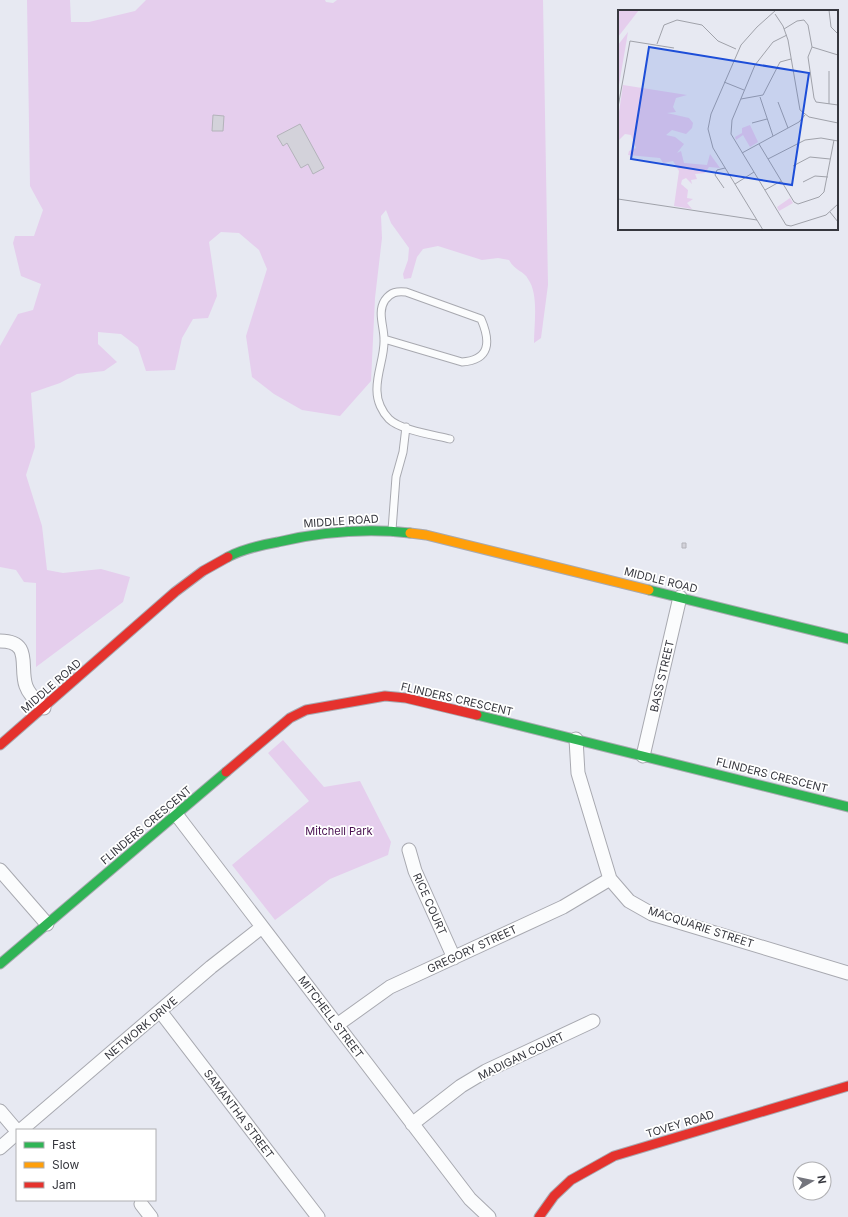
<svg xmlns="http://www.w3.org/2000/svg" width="848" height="1217" viewBox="0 0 848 1217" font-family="Inter,sans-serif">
<rect width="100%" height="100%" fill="#e7e9f2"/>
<!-- green -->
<path fill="#e5ceed" d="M 27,0 L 70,0 L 71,22 L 89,22 L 135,11 L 146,0 L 325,0 L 326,2 L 333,3 L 337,0 L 543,0 L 548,285 L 541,338 L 534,343 C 534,324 539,294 528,279 C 524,271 515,271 509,260 L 498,258 L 482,260 L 438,246 L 423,249 L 417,257 L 411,278 L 404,279 L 403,274 L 408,260 L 409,248 L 391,223 L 386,210 L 381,216 L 382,238 L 375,298 L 371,381 L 340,416 L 302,410 L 274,394 L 252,377 L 246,336 L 267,269 L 259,250 L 239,233 L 221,232 L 209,242 L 217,296 L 208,318 L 193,319 L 182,338 L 175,370 L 146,371 L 138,347 L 121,334 L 98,332 L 98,344 L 117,362 L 104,371 L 77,374 L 60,383 L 31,393 L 35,447 L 26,475 L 42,526 L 47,570 L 63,573 L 101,569 L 130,577 L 123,602 L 36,667 L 36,583 L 24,582 L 16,570 L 0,567 L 0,346 L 18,314 L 33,310 L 41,284 L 21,276 L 13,243 L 15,236 L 34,236 L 43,210 L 30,186 Z
M 283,740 L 324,787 L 360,781 L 391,842 L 388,855 L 330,879 L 275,920 L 232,865 L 309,801 L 268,753 Z"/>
<!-- building -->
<path fill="#d3d2da" stroke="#b3b3ba" d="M 213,115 L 224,116 L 223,131 L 212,131 Z
M 300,124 L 324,168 L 313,174 L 308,164 L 301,168 L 287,143 L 283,146 L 277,136 Z
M 682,543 L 686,543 L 686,548 L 682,548 Z"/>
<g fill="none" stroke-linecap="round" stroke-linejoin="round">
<defs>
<path id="lane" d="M 384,339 L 462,362 C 490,360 491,342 481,319 L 406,292 C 397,291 391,292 385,300 C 377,312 384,326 384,339 C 385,356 376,374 377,391 C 377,401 382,412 389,419 C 400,430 434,435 450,439
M 392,530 L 396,477 L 403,452 L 406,427"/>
<path id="street" d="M 0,641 C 33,641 19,667 26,686 C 29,695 37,701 44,708
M 576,739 L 578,773 L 610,879 L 629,901 L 652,914 L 848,973
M 643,756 L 680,597
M 176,814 L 470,1199 L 489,1217
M 409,850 L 415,871 L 454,958
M 0,870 L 47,924
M 160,1011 L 318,1217
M 337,1025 L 390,987 L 563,907 L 610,879
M 0,1111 L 17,1131
M 412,1124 L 461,1086 L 486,1071 L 593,1021
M 21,1130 L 211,967 L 262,927
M 0,1148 L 17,1133
M 141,1204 L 151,1217"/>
<path id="fast" d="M 228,557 C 243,549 261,545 278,542 C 321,532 365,528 410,533
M 649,590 L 848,639
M 477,715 L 848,807
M 0,964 L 226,772"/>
<path id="slow" d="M 410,533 L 426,535 L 649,590"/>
<path id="jam" d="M 0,745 L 175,592 L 203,571 L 228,557
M 226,772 L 290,718 L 306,710 L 385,696 L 406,698 L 477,715
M 539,1217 L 554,1196 L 571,1180 L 614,1156 L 848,1086"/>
</defs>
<!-- lane casing -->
<use href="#lane" stroke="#a8a9b0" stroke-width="9"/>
<!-- street casing -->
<use href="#street" stroke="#a8a9b0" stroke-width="15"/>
<!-- fast casing -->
<use href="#fast" stroke="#a8a9b0" stroke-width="11"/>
<!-- slow casing -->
<use href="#slow" stroke="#a8a9b0" stroke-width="11"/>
<!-- jam casing -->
<use href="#jam" stroke="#a8a9b0" stroke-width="11"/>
<!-- lane -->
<use href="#lane" stroke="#fbfcfd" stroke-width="7"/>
<!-- street -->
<use href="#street" stroke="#fbfcfd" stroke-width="13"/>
<!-- fast -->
<use href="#fast" stroke="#30b455" stroke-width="9"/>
<!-- slow -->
<use href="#slow" stroke="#ff9f0a" stroke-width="9"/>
<!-- jam -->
<use href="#jam" stroke="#e5322d" stroke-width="9"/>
</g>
<g text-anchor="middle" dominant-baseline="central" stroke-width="3.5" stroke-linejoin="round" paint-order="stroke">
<!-- street labels -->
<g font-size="11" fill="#36373e" stroke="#fff">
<text transform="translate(341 521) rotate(-4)">MIDDLE ROAD</text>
<text transform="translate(661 580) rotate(14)">MIDDLE ROAD</text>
<text transform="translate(662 676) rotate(-77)">BASS STREET</text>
<text transform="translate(51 686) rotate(-41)">MIDDLE ROAD</text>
<text transform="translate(457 699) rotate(13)">FLINDERS CRESCENT</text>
<text transform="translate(772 775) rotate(14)">FLINDERS CRESCENT</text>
<text transform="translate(146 825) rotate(-40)">FLINDERS CRESCENT</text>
<text transform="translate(430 904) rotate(66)">RICE COURT</text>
<text transform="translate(701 927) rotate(18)">MACQUARIE STREET</text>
<text transform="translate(472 949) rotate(-25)">GREGORY STREET</text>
<text transform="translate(331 1017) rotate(53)">MITCHELL STREET</text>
<text transform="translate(141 1028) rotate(-40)">NETWORK DRIVE</text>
<text transform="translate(521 1056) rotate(-26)">MADIGAN COURT</text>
<text transform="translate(239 1114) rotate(53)">SAMANTHA STREET</text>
<text transform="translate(680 1124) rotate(-17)">TOVEY ROAD</text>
</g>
<!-- park labels -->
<g font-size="11" fill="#491151" stroke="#fff">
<text x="339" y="831">Mitchell Park</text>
</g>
</g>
<!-- overview -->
<g transform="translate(618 10)">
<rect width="220" height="220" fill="#e7e9f2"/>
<path d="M 0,0 L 21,0 L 0,27 ZM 10,22 L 0,81 L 0,35 ZM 5,75 L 69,85 L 58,88 L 55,97 L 58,102 L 49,103 L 71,108 L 75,113 L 74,118 L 68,124 L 54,120 L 48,125 L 57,127 L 66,134 L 59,143 L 63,141 L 66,153 L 89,155 L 92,144 L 102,158 L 91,157 L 87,163 L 77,164 L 79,169 L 73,170 L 74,174 L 68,168 L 64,170 L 63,174 L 70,180 L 69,188 L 75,189 L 69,193 L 74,199 L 56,196 L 61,161 L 55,151 L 45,153 L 42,148 L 10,145 L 11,141 L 18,138 L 13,125 L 7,124 L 0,131 L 0,109 ZM 132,115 L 140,132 L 132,137 L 125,125 L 118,130 L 117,127 L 124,123 L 124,118 ZM 172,188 L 175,193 L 161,201 L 159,197 Z" fill="#e5ceed"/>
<path fill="none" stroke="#a0a2aa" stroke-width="1" d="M 211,0 L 213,17 L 220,24M 157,4 L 165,16 L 170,30 L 182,100 L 191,107 L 220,113M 166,19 L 179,11 L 186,10 L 190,15 L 194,37 L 220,45M 169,25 L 155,32 L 137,55 L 114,110 L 113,124 L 168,215 L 173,216 L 208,205 L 220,194M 39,34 L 46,15 L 59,10 L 84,15 L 100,31 L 118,39M 194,37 L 190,47 L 196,88 L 198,92 L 220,95M 211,61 L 211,94M 106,72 L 126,80M 142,87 L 155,126M 123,89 L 145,85 L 162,52 L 173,49M 160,92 L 170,118M 0,97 L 12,31 L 56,38M 134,113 L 149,109M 141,134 L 176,192 L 180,194 L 201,187 L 206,182 L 216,130M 124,143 L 181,112 L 187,105M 150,149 L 187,130 L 203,128 L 220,131M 175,156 L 192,147 L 212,149M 185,172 L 197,166 L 210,167M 117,174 L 136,162M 106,178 L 97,165 L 99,160 L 107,158M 147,180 L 163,171M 0,189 L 139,210M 212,202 L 220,212M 145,220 L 95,138 L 90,119 L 93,104 L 123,35 L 139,17 L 158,0"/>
<path fill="#1d4ed8" fill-opacity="0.15" stroke="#1d4ed8" stroke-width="2" d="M 31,37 L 191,63 L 174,175 L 13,149 Z"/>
<rect width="220" height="220" fill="none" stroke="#36373e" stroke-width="2"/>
</g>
<!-- legend -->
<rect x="16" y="1129" width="140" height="72" fill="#ffffff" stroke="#afafb2"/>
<rect x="24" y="1142" width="20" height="6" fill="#30b455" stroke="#afafb2"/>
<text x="52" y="1149" font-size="12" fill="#36373e">Fast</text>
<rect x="24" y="1162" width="20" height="6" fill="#ff9f0a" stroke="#afafb2"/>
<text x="52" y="1169" font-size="12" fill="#36373e">Slow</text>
<rect x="24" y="1182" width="20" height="6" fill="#e5322d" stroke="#afafb2"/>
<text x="52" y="1189" font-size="12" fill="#36373e">Jam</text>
<!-- north arrow -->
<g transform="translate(812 1181) rotate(81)"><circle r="19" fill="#ffffff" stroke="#afafb2"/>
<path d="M0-3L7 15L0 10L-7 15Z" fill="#74757d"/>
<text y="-6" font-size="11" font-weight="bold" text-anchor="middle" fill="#36373e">N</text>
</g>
</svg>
